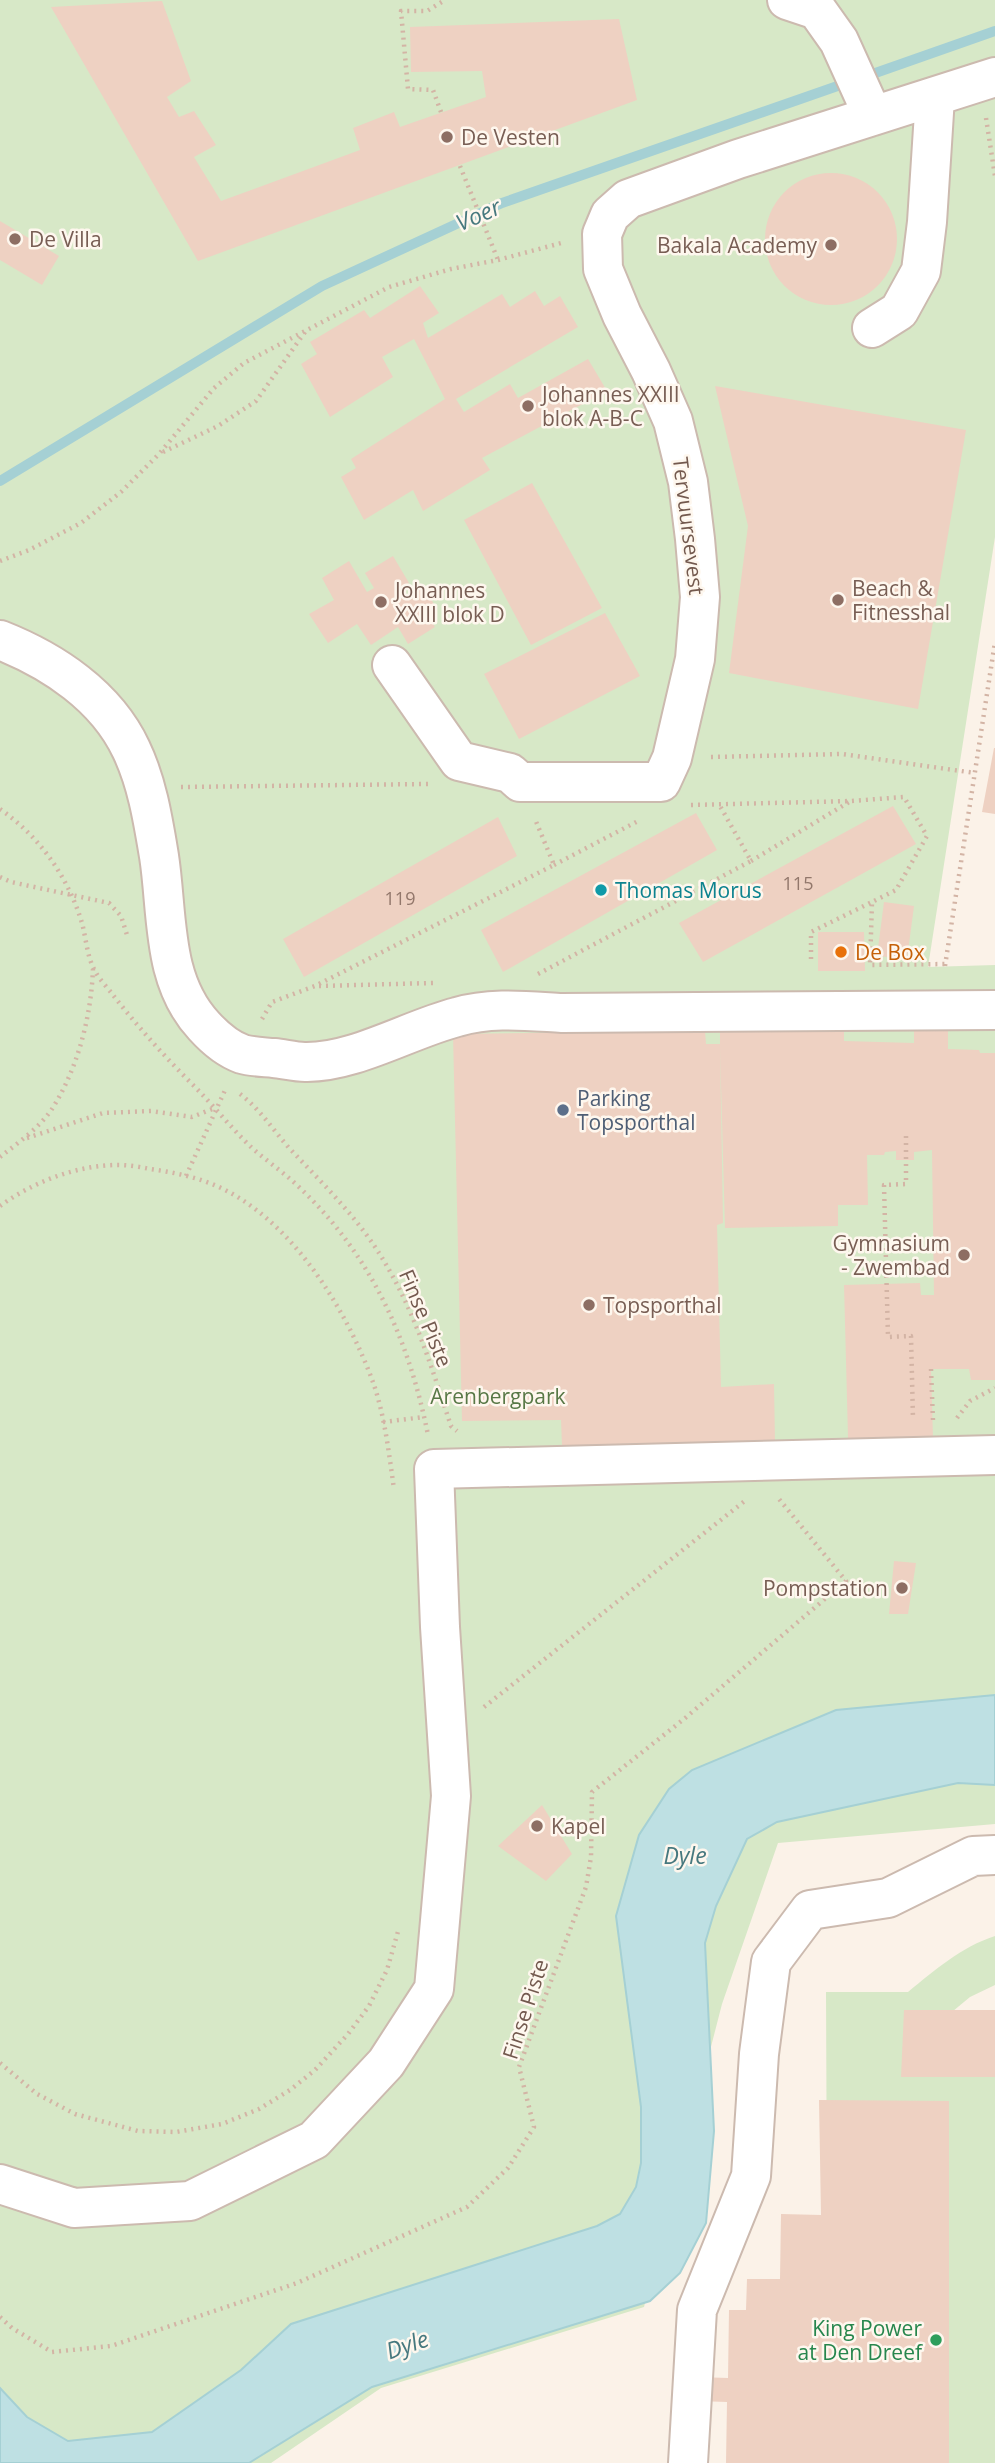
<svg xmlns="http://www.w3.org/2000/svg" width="995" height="2463" viewBox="0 0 995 2463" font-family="'Open Sans',sans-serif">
<rect width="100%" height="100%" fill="#fbf2e8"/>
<!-- green -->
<path fill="#d7e8c7" d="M 0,0 L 995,0 L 995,537 L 928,967 L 995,965 L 995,1824 L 778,1843 L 722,2004 L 644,2307 L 381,2388 L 271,2463 L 0,2463 Z
M 995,1936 L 995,1985 L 970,1997 L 941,2021 L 995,2077 L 995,2463 L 878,2463 L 827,2216 L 826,1992 L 908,1992 C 935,1970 961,1947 995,1936 Z"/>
<!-- water -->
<path fill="#bee0e3" stroke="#a5d0d4" stroke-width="2" d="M 995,1695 L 995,1785 L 958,1783 L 777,1822 L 747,1839 L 716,1906 L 705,1943 L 714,2131 L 706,2223 L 680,2273 L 650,2301 L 372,2387 L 249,2463 L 0,2463 L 0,2388 L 27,2417 L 68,2441 L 152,2432 L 241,2370 L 291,2324 L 597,2226 L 620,2214 L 636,2187 L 641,2163 L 641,2107 L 616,1916 L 639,1835 L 669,1789 L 692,1770 L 836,1710 Z"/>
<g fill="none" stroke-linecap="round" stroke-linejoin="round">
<!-- stream -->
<path stroke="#a5d0d4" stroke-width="10" d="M 864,77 L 995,31
M 0,481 L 322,286 L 502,203 L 849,82"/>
</g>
<!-- building -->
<path fill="#eed1c2" d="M 162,1 L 191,81 L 167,97 L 179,117 L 194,111 L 216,145 L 194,157 L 221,201 L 360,150 L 353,128 L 394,112 L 400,127 L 486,97 L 482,71 L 411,72 L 410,27 L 619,19 L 637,100 L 198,261 L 51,7 Z
M765 239a66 66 0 1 1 132 0a66 66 0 1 1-132 0Z
M 0,221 L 59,256 L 42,285 L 0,260 Z
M 420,286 L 439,313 L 423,323 L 428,338 L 502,294 L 510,307 L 535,291 L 544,306 L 560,296 L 578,327 L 456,399 L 464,412 L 510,384 L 518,398 L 588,359 L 607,391 L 482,458 L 490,470 L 423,511 L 413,490 L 364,520 L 341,477 L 356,468 L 351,459 L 445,399 L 414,339 L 382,357 L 393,377 L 330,417 L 301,364 L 317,354 L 310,342 L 364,310 L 370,318 Z
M 715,386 L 966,430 L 918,709 L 729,673 L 748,526 Z
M 532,483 L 602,608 L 531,645 L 464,520 Z
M 393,556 L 409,583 L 400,589 L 404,597 L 423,586 L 434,604 L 425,611 L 435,627 L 408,644 L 398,627 L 371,645 L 357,624 L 328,643 L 309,614 L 334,600 L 322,578 L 349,561 L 367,592 L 374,588 L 365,573 Z
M 605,613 L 640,676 L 519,739 L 484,674 Z
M 994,748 L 995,748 L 995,814 L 982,812 Z
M 893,806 L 916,844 L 703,962 L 679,923 Z
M 696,813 L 717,850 L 503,972 L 481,930 Z
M 498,817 L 517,856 L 304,977 L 283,939 Z
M 884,902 L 914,906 L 907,959 L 877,956 Z
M 818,932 L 864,932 L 865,971 L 818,971 Z
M 844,1017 L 844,1041 L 914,1043 L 914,1027 L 948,1027 L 948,1049 L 979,1050 L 980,1053 L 995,1053 L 995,1380 L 971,1380 L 969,1369 L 931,1369 L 934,1473 L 849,1475 L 844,1285 L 920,1283 L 921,1295 L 934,1295 L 932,1150 L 914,1152 L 914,1160 L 896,1160 L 896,1151 L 885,1152 L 884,1155 L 867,1155 L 868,1205 L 838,1205 L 838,1226 L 725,1228 L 720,1048 L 723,1223 L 717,1225 L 721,1387 L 774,1384 L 775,1442 L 562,1446 L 561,1420 L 462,1421 L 453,1034 L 705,1031 L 706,1044 L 720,1044 L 720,1031 L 757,1018 Z
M 894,1561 L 916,1563 L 908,1614 L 889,1614 Z
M 542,1805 L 572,1854 L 546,1881 L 498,1846 Z
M 904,2010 L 995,2010 L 995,2077 L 901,2077 Z
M 819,2100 L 949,2101 L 949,2463 L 726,2463 L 727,2402 L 698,2401 L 698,2377 L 728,2378 L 729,2310 L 746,2310 L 747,2279 L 780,2279 L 781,2214 L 821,2215 Z"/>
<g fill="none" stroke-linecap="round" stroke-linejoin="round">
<defs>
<path id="minor" d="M 787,0 L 817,10 L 839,41 L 873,116
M 872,328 L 899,311 L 921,271 L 927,222 L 935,97
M 0,640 C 53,661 106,696 131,749 C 147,782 153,820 159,856 C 168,914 161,980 204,1026 C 214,1037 228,1049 242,1054 C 252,1057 264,1057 274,1058 C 284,1059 295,1062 305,1062 C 354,1063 410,1029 457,1017 C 491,1007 526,1011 562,1013 L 995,1010
M 392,665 L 459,761 L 510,773 L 520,782 L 661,782 L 672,758 L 695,659 L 700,597 L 695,539 L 688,482 L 673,421 L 651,371 L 622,315 L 603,269 L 602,234 L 610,215 L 628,199 L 738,159 L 995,77
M 0,2184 L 74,2208 L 190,2201 L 314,2140 L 386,2063 L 434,1989 L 451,1796 L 440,1627 L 434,1469 L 995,1455
M 688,2463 L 697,2310 L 751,2176 L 759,2054 L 771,1962 L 810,1910 L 888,1898 L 973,1856 L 995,1855"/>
</defs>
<!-- minor casing -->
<use href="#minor" stroke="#ccbaaf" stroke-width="42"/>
<!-- path -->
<path stroke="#d3b4a5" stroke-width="4.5" stroke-dasharray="2 5" stroke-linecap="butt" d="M 441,112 L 433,90 L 408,89 L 401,11 L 427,11 L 445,0
M 986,118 L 995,176
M 460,166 L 498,260
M 163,452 L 218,426 L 256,401 L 305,332
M 0,561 L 29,550 L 81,523 L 121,492 L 159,454 L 214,388 L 244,363 L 389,287 L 451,269 L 498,260 L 565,242
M 711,757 L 842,754 L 975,773
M 181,787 L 428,784
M 691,805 L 851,801 L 904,797 L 927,836 L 896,890 L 872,902 L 870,965 L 945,964
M 0,809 C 40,837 68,877 82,923 C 86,938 87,956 94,969 C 98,978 107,987 113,995 C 138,1027 165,1057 194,1086 C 214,1106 232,1129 252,1148 C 268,1162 286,1174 301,1189 C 372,1257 409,1340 428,1435
M 751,861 L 849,802
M 554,865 L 640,820
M 0,877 L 11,882 L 109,903 L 121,916 L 127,935
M 811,959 L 811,932 L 872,902
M 945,966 L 995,642
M 538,974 L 751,861 L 720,806
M 319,986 L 433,983
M 262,1019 L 272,1002 L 315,986 L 554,865 L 535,819
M 240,1094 C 260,1109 273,1130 290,1149 C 325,1186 363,1223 388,1268 C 417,1318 433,1372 451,1426 L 457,1431
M 906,1136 L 906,1184 L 884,1185 L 888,1337 L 911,1336 L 913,1419
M 27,1138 L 103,1113 L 151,1111 L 192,1117 L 215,1108
M 0,1157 C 18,1143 39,1128 52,1109 C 78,1068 91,1017 93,969
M 186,1176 L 226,1088
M 0,1206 C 33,1182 77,1165 118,1165 C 129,1165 140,1167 150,1169 C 171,1172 192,1176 212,1184 C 289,1215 347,1309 374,1385 C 385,1418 389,1454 394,1489
M 931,1369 L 933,1421
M 957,1418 L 970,1401 L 995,1388
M 383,1422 L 424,1417
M 484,1707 L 746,1500
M 0,2063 L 37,2094 L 75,2114 L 138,2131 L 176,2132 L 222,2124 L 259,2109 L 290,2090 L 315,2070 L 348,2034 L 369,2006 L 387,1970 L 399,1928
M 0,2317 L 12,2328 L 52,2352 L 111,2346 L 297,2283 L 467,2207 L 508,2168 L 534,2127 L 519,2067 L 586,1887 L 591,1857 L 592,1792 L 684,1719 L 846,1581 L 779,1499"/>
<!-- minor -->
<use href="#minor" stroke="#fff" stroke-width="38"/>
</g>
<!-- markers -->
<g fill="#8d6e63" stroke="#fef7ee" stroke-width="2.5">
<circle cx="447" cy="137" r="7"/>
<circle cx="15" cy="239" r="7"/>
<circle cx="831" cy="245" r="7"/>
<circle cx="528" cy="406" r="7"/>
<circle cx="838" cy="600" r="7"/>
<circle cx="381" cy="602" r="7"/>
<circle cx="964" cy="1255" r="7"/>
<circle cx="589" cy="1305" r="7"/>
<circle cx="902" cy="1588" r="7"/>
<circle cx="537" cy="1826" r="7"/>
</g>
<circle fill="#0f9aa8" stroke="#fef7ee" stroke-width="2.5" cx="601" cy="890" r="7"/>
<circle fill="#e8710a" stroke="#fef7ee" stroke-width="2.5" cx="841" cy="952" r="7"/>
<circle fill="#5c6f8a" stroke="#fef7ee" stroke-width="2.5" cx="563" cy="1110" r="7"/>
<circle fill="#2e9e5b" stroke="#fef7ee" stroke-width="2.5" cx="936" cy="2340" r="7"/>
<g text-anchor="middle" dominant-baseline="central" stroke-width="5" stroke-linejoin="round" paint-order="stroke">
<!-- number labels -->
<g font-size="18" fill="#92776b">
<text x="798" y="883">115</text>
<text x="400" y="898">119</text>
</g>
<!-- education labels -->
<g font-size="21" fill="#785e54" stroke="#fef7ee" text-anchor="start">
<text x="461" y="137">De Vesten</text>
<text x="29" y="239">De Villa</text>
<text x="817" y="245" text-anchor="end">Bakala Academy</text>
<text x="542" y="394">Johannes XXIII<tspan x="542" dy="24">blok A-B-C</tspan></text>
<text x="852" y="588">Beach &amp;<tspan x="852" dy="24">Fitnesshal</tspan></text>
<text x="395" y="590">Johannes<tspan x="395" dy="24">XXIII blok D</tspan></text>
<text x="950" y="1243" text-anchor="end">Gymnasium<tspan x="950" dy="24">- Zwembad</tspan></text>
<text x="603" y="1305">Topsporthal</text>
<text x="888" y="1588" text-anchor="end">Pompstation</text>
<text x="551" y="1826">Kapel</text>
</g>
<!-- street labels -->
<g font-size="21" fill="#73594e" stroke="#fef7ee">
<text transform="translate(689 526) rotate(83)">Tervuursevest</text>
<text transform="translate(426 1318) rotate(67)">Finse Piste</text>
<text transform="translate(525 2009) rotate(-72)">Finse Piste</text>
</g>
<!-- culture labels -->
<g font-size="21" fill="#0d838f" stroke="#fef7ee" text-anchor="start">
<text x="615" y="890">Thomas Morus</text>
</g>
<!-- food labels -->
<g font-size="21" fill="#c56008" stroke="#fef7ee" text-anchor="start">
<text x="855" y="952">De Box</text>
</g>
<!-- service labels -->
<g font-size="21" fill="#4e5e75" stroke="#fef7ee" text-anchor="start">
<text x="577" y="1098">Parking<tspan x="577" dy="24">Topsporthal</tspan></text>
</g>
<!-- park labels -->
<g font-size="21" fill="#587846" stroke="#fef7ee">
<text x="498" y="1396">Arenbergpark</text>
</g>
<!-- leisure labels -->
<g font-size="21" fill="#27864d" stroke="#fef7ee" text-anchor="end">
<text x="922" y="2328">King Power<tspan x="922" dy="24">at Den Dreef</tspan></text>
</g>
<!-- water labels -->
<g font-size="23" font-style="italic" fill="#46787e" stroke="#fef7ee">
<text transform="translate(478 214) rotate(-24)">Voer</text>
<text x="685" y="1855">Dyle</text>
<text transform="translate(407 2344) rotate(-19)">Dyle</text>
</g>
</g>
</svg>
